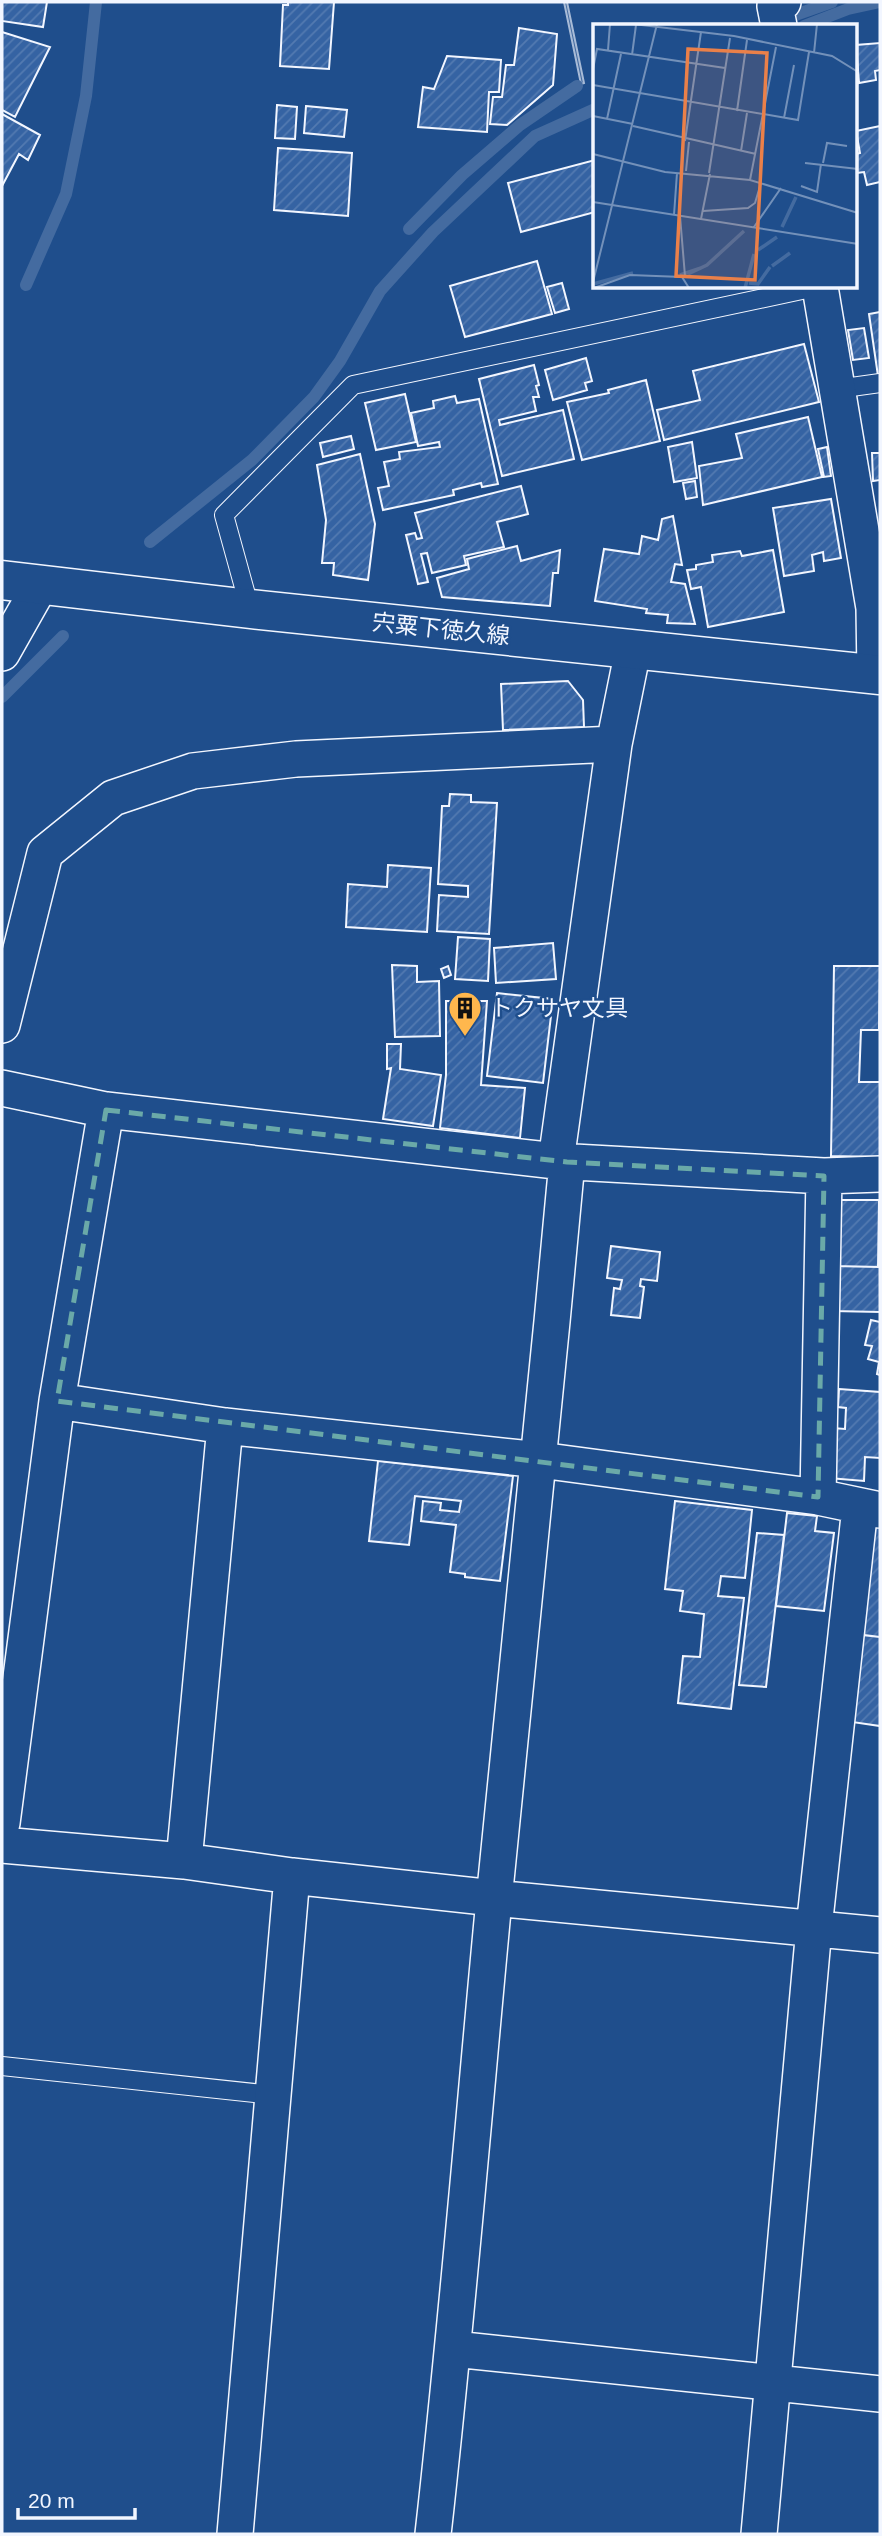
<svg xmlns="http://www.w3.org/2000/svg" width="882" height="2536" viewBox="0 0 882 2536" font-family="Helvetica,'Noto Sans JP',sans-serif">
<defs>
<pattern id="building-hatch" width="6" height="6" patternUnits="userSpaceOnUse" patternTransform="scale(1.75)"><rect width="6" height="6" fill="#3563a3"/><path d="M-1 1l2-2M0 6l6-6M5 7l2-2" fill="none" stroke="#537ab1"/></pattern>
</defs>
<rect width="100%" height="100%" fill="#1f4e8c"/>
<!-- water -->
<path fill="#446ba0" stroke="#a8bbd7" stroke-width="2" d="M 564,2 L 567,2 L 584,83 L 581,84 Z"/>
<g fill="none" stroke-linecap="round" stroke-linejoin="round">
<!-- stream -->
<path stroke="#446ba0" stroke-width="12" d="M 781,20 L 832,2
M 804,26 L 848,9 L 880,2
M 409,229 L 462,175 L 520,125 L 577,86
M 26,285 L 66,194 L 86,96 L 96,2
M 150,542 L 252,460 L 314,397 L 340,361 L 380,291 L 433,232 L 535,136 L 595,109
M 2,697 L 63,636"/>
</g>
<!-- building -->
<path fill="url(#building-hatch)" stroke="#f2f6ff" stroke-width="2" d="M 2,2 L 47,2 L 43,27 L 2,21 Z
M 288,2 L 334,2 L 329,69 L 280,66 L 283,5 L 288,5 Z
M 519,28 L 557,34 L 553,85 L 507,125 L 490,124 L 493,97 L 502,97 L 506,65 L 514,65 Z
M 2,32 L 50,47 L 15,117 L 2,110 Z
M 880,43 L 880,70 L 875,71 L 876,80 L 859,83 L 856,45 Z
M 447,56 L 501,60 L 499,92 L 489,92 L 487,132 L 418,127 L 423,87 L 434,89 Z
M 277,105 L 297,107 L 295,139 L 275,138 Z
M 306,106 L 347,110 L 344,137 L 304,133 Z
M 2,114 L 40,135 L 28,160 L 19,154 L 2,186 Z
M 880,126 L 880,182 L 867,185 L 864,172 L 856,173 L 856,154 L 860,153 L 856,131 Z
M 278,148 L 352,153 L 348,216 L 274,210 Z
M 595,160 L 595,212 L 521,232 L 508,183 Z
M 537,261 L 552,314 L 465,337 L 450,286 Z
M 562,283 L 569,309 L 555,313 L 547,287 Z
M 880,312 L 880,376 L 878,376 L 869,314 Z
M 864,328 L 869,358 L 853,360 L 848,330 Z
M 804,344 L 819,402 L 664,440 L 657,410 L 700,400 L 693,371 Z
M 586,358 L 592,381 L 585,383 L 587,390 L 553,400 L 545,370 Z
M 534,365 L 539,385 L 536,386 L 539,397 L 533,397 L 536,411 L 499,420 L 500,425 L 563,410 L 574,459 L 502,476 L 479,379 Z
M 646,380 L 660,441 L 582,460 L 567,402 L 609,393 L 608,390 Z
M 405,394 L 416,442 L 376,450 L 365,403 Z
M 455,396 L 457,403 L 479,399 L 498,484 L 482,487 L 481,483 L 453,490 L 454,495 L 383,510 L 378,488 L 389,486 L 384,462 L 400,459 L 399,452 L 440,447 L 439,442 L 418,446 L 411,413 L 434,408 L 433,401 Z
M 808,417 L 822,477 L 703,505 L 699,466 L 742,458 L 736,434 Z
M 351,436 L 354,449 L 323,457 L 320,443 Z
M 692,442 L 697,478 L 674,482 L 668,447 Z
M 827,447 L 831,476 L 824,477 L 818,449 Z
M 872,453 L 880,453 L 880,480 L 873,481 Z
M 360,454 L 375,524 L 368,580 L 333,575 L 334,563 L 322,563 L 326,520 L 317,465 Z
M 695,481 L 697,497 L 686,499 L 683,483 Z
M 521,486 L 528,514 L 497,522 L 504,547 L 464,556 L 466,565 L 432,573 L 427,553 L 421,554 L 428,582 L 418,584 L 406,535 L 415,533 L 417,539 L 422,538 L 415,513 Z
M 831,499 L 841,558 L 824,561 L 823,552 L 812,555 L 814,571 L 784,576 L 773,508 Z
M 673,516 L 682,565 L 675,564 L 671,582 L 685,584 L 695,624 L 667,623 L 668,615 L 646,613 L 647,609 L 595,601 L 604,549 L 639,554 L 642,536 L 658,540 L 662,519 Z
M 517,546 L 521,561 L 560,550 L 558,573 L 553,573 L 550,606 L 442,597 L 437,578 L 469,569 L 467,559 Z
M 773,550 L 784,612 L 708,627 L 701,587 L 691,589 L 687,570 L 696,569 L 696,565 L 713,562 L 712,555 L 740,551 L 742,556 Z
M 568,681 L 583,700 L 584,727 L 503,730 L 501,684 Z
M 450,794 L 471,795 L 471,802 L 497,803 L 489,934 L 437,931 L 439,895 L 468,897 L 468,886 L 438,884 L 442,806 L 449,806 Z
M 388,865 L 431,868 L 427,932 L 346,927 L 348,884 L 387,887 Z
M 458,937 L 490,939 L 488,981 L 455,979 Z
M 553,943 L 556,979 L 496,983 L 494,948 Z
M 392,965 L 417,966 L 417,982 L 439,981 L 440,1036 L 395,1037 Z
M 448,966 L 451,975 L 444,978 L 441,969 Z
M 834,966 L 880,966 L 879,1030 L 861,1030 L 859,1082 L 880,1082 L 880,1157 L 831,1156 Z
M 497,993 L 553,999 L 543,1083 L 487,1076 Z
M 446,1001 L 487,1001 L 481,1085 L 525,1088 L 520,1138 L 440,1128 L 446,1075 Z
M 387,1044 L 401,1044 L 400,1069 L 441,1075 L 433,1126 L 383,1119 L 391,1068 L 387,1069 Z
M 836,1200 L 879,1200 L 878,1267 L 834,1266 Z
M 879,1242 L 880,1242 L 880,1267 L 878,1267 Z
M 611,1246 L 660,1252 L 657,1281 L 641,1279 L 640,1286 L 644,1287 L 640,1318 L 611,1315 L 614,1288 L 620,1289 L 622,1280 L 607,1278 Z
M 834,1266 L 880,1267 L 880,1312 L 833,1311 Z
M 871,1320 L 880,1322 L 880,1375 L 877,1374 L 879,1362 L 868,1359 L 872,1346 L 865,1345 Z
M 839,1389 L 880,1392 L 880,1458 L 865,1457 L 864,1481 L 829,1478 L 833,1428 L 845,1429 L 846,1408 L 838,1407 Z
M 378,1461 L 513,1476 L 500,1581 L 465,1577 L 465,1574 L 450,1572 L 456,1525 L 421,1521 L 423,1501 L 441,1503 L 440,1510 L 459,1512 L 461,1501 L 415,1496 L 409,1545 L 369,1541 Z
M 675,1501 L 752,1510 L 745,1578 L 721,1576 L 718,1596 L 744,1598 L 731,1709 L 678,1703 L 683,1656 L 700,1657 L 704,1614 L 680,1611 L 683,1591 L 665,1589 Z
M 787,1513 L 817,1516 L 815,1531 L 834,1533 L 824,1611 L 776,1606 Z
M 870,1521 L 880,1522 L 880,1637 L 856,1634 Z
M 757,1533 L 784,1535 L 766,1687 L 739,1685 Z
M 862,1635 L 880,1637 L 880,1726 L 852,1722 Z"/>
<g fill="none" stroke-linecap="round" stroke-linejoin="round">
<defs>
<path id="lane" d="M 837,389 L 880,383
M 250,609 L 224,515 L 353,385 L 816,287
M 2,2066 L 273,2095"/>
<path id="street" d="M 779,26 L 775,6 L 783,2
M 820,287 L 874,608 L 875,675
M 2,653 L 41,584
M 2,1025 L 45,853 L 113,798 L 193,771 L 296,759 L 614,744
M 2,1088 L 106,1110 L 556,1161 L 824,1176 L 880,1174
M 556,1161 L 614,744 L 633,650
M 57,1401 L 225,1426 L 540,1460 L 818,1497 L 880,1510
M 818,1497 L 824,1176
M 2,1823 L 57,1401 L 106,1110
M 2,1845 L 184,1861 L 292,1876 L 494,1898 L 880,1935
M 184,1861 L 225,1426
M 454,2349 L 880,2394
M 235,2534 L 292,1876
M 433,2534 C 457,2323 474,2111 494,1900 C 517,1653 545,1408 567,1162
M 759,2534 L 814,1928 L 860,1507"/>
<path id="primary" d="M 2,580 L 250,609 L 880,675"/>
</defs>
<!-- lane casing -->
<use href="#lane" stroke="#f2f6ff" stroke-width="20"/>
<!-- street casing -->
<use href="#street" stroke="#f2f6ff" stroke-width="38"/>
<!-- primary casing -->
<use href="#primary" stroke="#f2f6ff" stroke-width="41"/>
<!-- lane -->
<use href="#lane" stroke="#1f4e8c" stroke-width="18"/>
<!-- street -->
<use href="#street" stroke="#1f4e8c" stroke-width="35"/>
<!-- primary -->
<use href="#primary" stroke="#1f4e8c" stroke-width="38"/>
</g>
<!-- marked area -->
<path fill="none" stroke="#6aa9a8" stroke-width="5" stroke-dasharray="14 9" stroke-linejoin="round" d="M 106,1110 L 567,1162 L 824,1176 L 818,1497 L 57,1401 Z"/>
<!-- icons -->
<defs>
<symbol id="building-pin" viewBox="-11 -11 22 30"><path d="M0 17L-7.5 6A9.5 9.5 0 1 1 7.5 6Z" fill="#ffb74d" stroke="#1f4e8c"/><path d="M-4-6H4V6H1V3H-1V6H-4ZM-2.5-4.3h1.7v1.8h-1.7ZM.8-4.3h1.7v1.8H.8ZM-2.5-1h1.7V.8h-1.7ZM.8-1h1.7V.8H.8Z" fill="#111"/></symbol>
</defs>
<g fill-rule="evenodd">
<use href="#building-pin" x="446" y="989" width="38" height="52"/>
</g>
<g text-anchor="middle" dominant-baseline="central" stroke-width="5" stroke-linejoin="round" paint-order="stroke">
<!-- street labels -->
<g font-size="23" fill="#f2f6ff" stroke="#1f4e8c">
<text transform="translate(441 629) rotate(6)">宍粟下徳久線</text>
</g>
<!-- poi labels -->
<g font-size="23" fill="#f2f6ff" stroke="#1f4e8c" text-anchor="start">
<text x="490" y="1008">トクサヤ文具</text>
</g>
</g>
<!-- overview -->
<g transform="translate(593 24)">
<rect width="264" height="264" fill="#1f4e8c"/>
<path fill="none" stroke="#446ba0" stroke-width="3.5" d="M 189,203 L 203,173M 165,226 L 184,213M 179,242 L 197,229M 95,250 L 114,241 L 151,207M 87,251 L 108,244M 156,259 L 165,260 L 177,243M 0,260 L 40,249M 152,264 L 161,230"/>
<path fill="none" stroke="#7391ba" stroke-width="2" d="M 40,0 L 141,12 L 239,32 L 265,48M 15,26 L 17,0M 221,29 L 224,0M 39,31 L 43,1M 0,45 L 4,25 L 132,44M 0,61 L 205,96 L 216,28M 144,87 L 154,16M 0,92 L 40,100M 191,94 L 201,41M 14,95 L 28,30M 40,102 L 163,130M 92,117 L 108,8M 148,127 L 154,89M 0,130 L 72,148 L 157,156 L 265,189M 212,139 L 265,145M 230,139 L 234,119 L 254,122M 93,147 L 96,118M 116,149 L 137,14M 157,156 L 183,23M 208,162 L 224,168 L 228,140M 0,178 L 265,220M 110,187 L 155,184 L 162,179 L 168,159M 81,191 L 84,149M 87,192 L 92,252 L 89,253M 108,195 L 117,150M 161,203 L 188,164M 0,258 L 64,0M 1,264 L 37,251 L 89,253 L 96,264"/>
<path fill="#ea8049" fill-opacity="0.15" stroke="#ea8049" stroke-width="3.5" d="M 95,25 L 174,29 L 162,256 L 83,252 Z"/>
<rect width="264" height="264" fill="none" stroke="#f2f6ff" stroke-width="3.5"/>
</g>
<!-- border -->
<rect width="882" height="2536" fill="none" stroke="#f2f6ff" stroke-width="7"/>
<!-- scale -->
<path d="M18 2508v10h117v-10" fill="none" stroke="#f2f6ff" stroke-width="3.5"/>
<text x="28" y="2508" font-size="21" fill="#f2f6ff" stroke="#1f4e8c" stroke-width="5" paint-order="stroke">20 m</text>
</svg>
